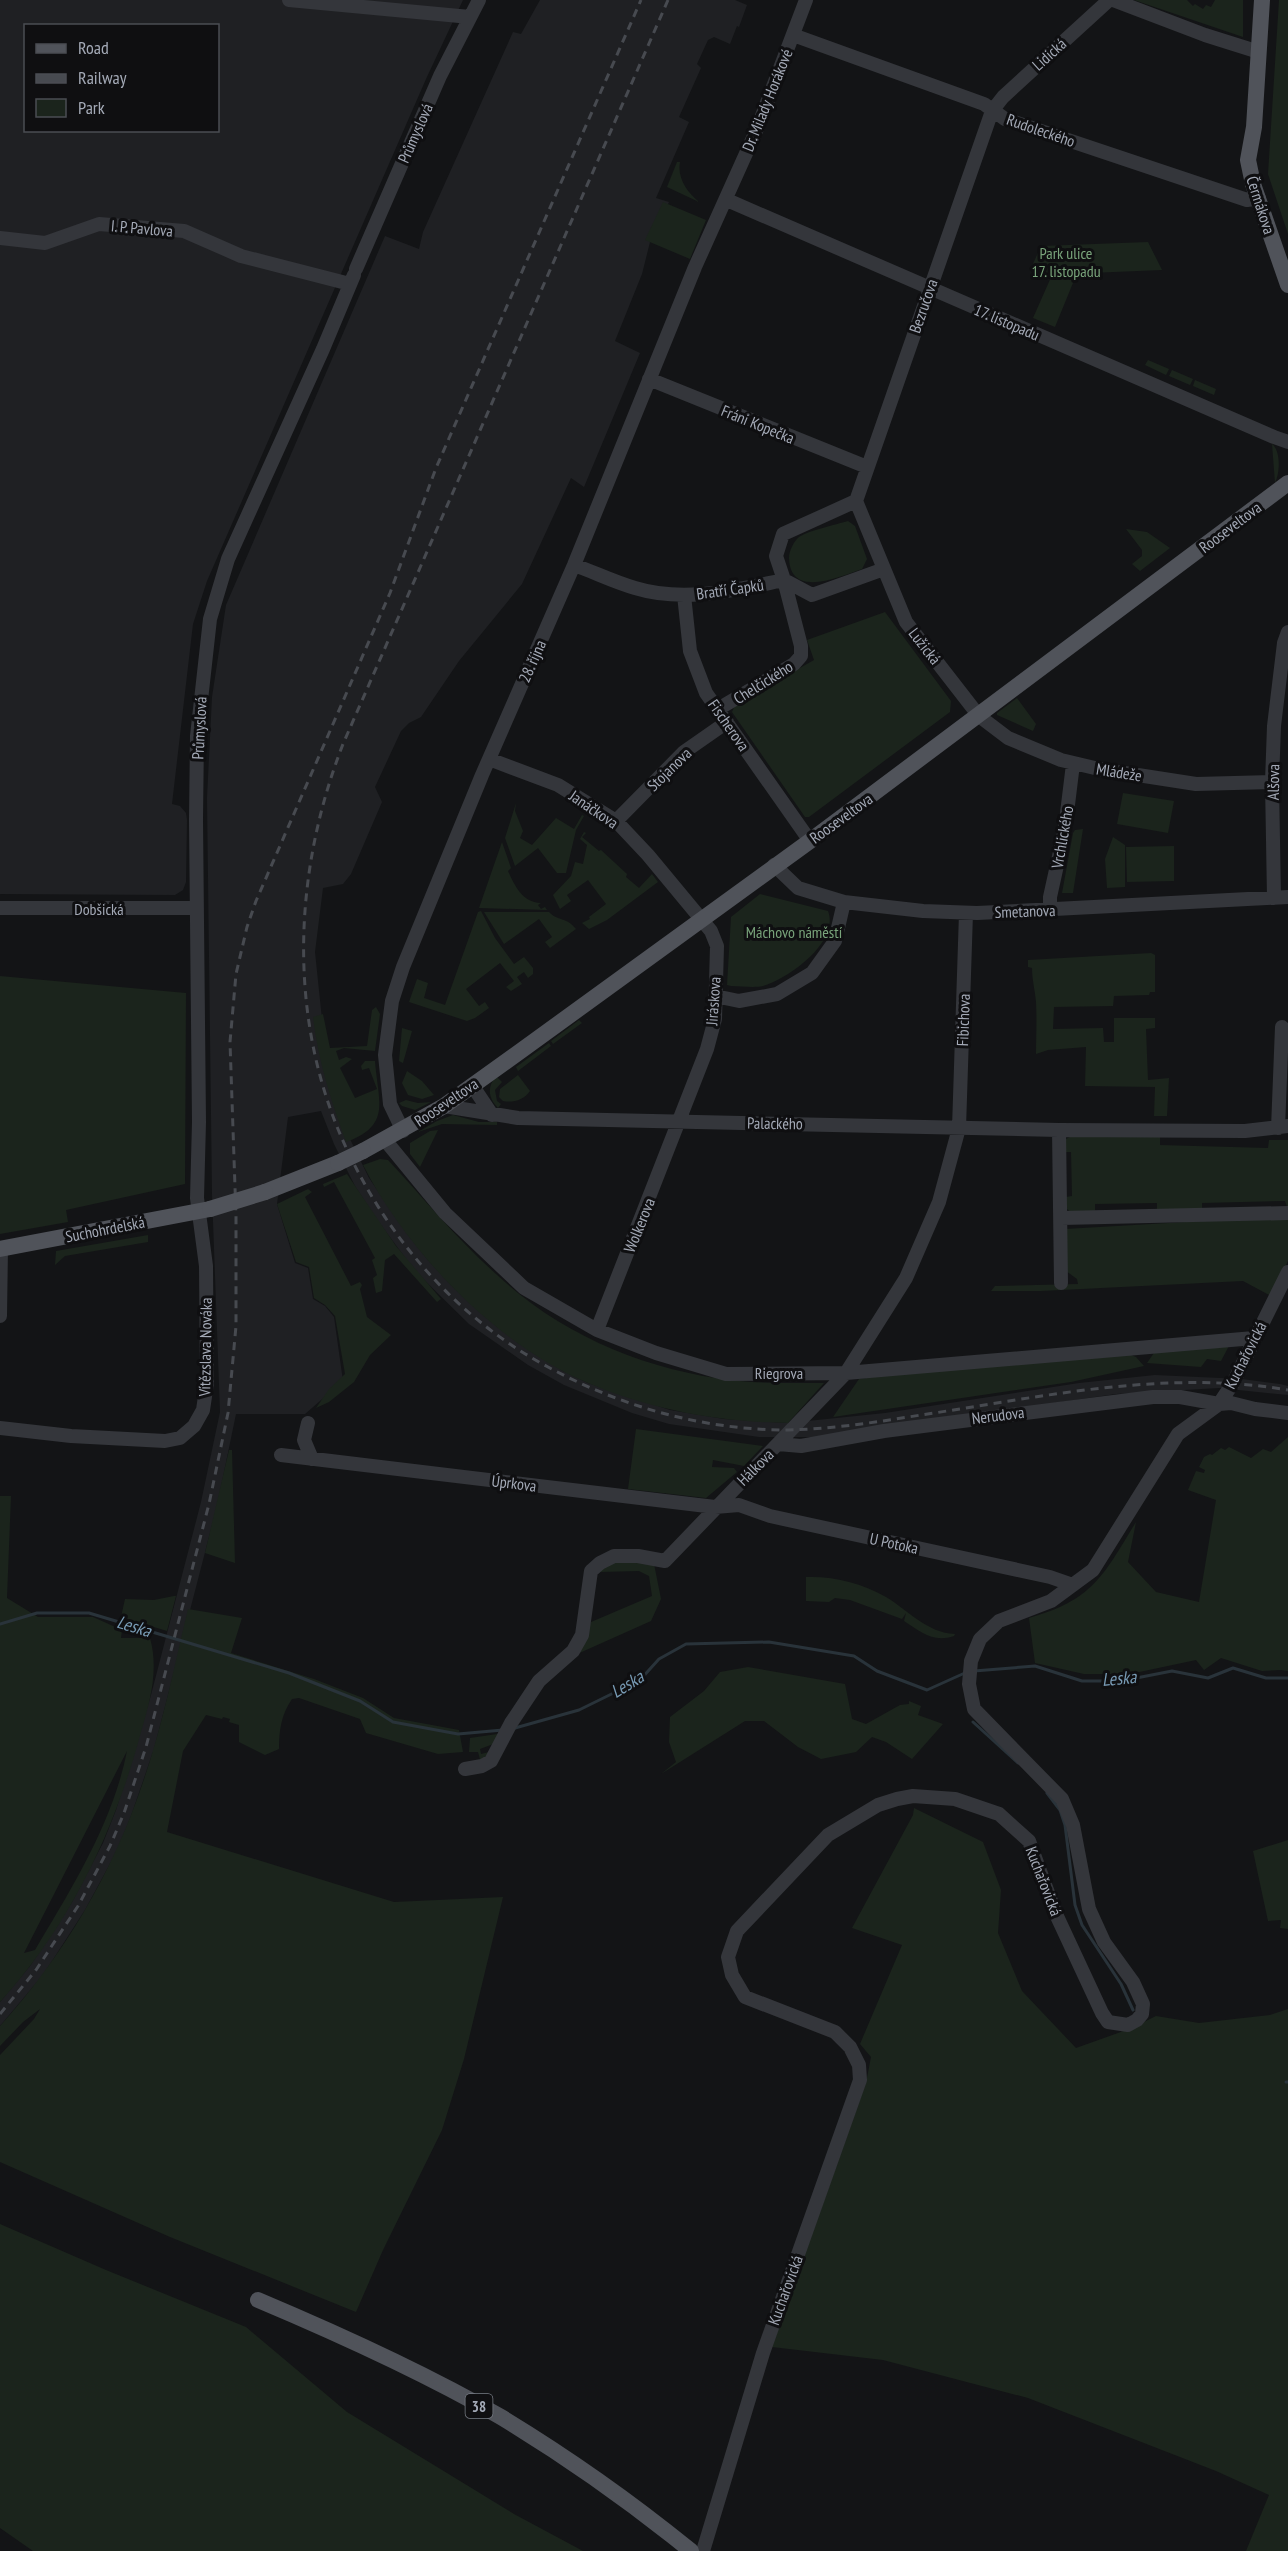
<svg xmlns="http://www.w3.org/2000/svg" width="1288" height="2551" viewBox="0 0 1288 2551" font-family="'PT Sans Narrow',sans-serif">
<rect width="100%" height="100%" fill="#131416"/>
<!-- built -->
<path fill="#1f2023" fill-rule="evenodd" d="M 0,0 L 463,0 L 426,79 L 207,581 L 193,624 L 172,804 L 180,806 L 186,813 L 187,820 L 186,882 L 183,890 L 175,895 L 0,894 ZM 26,26 L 218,26 L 218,130 L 26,130 Z
M 540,0 L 735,0 L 747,5 L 739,27 L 737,26 L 730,44 L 714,37 L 708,40 L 697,64 L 701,68 L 679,117 L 689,122 L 656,198 L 669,202 L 650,242 L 642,274 L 615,341 L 640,353 L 584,487 L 571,478 L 522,584 L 459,661 L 421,717 L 409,723 L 401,731 L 375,787 L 382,802 L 351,874 L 343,884 L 323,888 L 315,952 L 328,1077 L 349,1137 L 369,1178 L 409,1236 L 428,1260 L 453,1287 L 500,1329 L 563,1371 L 588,1383 L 670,1410 L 724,1419 L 788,1423 L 885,1413 L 1079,1383 L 1155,1375 L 1242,1379 L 1280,1384 L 1288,1386 L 1288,1395 L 1219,1388 L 1116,1394 L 818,1437 L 759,1437 L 669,1424 L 632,1413 L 564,1385 L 528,1365 L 469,1324 L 415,1271 L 375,1217 L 355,1186 L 334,1144 L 321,1111 L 288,1117 L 277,1204 L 295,1263 L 308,1268 L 313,1299 L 325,1306 L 334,1317 L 343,1381 L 305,1414 L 236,1414 L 217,1506 L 167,1699 L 154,1749 L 131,1816 L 118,1849 L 85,1910 L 43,1975 L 0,2026 L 0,2002 L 30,1966 L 72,1902 L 103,1843 L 116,1810 L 151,1695 L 201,1502 L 220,1412 L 212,1194 L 207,798 L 212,697 L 226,605 L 385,236 L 419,249 L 423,232 L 513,32 L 521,34 Z"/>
<!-- green -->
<path fill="#1b241c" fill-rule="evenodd" d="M 1134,0 L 1187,0 L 1193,6 L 1195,4 L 1203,9 L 1206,5 L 1211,7 L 1215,0 L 1243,0 L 1243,37 Z
M 1279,0 L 1288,0 L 1288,234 L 1268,174 Z
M 677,162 L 680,162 C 677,178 687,192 699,202 L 667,187 Z
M 663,202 L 706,220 L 690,259 L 645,240 Z
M 1148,242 L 1162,270 L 1090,273 L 1075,278 L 1055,327 L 1033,318 L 1052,275 L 1032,266 L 1041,246 Z
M 1148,360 L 1169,369 L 1166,375 L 1145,365 Z
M 1172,370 L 1193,379 L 1190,385 L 1169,376 Z
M 1195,380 L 1216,389 L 1214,395 L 1193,386 Z
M 1272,444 C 1281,451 1280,473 1275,483 Z
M 848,521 L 855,526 L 867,559 L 862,569 C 841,576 790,600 789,558 C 789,551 794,541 799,537 C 810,530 835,525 848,521 Z
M 1126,529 L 1147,532 L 1170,548 L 1140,571 L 1132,564 L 1142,556 L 1142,550 Z
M 885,612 L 951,701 L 950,712 L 809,817 L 805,817 L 732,712 L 735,705 L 814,660 L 807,640 Z
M 1017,698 L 1036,724 L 1033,731 L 997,715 L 997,713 Z
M 1123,793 L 1174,801 L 1168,833 L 1117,824 Z
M 516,803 L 515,811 L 523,831 L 520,838 L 532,845 L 556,818 L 574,829 L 582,815 L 584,816 L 576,830 L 566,873 L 557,873 L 538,848 L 515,866 L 505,838 Z
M 1083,829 L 1073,893 L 1062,893 L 1073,833 L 1075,830 Z
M 584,832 L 586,833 L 582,837 L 599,851 L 601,850 L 627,874 L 626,877 L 639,888 L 652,874 L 658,882 L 607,920 L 589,929 L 582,923 L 590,919 L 589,917 L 606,904 L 588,880 L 567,895 L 571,901 L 560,909 L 553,895 L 571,876 L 575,862 L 583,864 L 587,845 L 580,839 Z
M 1113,837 L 1125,845 L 1125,887 L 1107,888 L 1105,859 Z
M 502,842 L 511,868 L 508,871 C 515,886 522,902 541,903 L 538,905 L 541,909 L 545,907 L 547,910 L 479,908 Z
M 1174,846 L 1174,881 L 1127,882 L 1126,847 Z
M 760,894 L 828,911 C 840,942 788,979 763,986 C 754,988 741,986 731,986 L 727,985 L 731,917 Z
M 481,911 L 495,938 L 514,964 L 524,957 L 533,968 L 533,974 L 528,978 L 524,972 L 517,977 L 522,984 L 511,991 L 506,987 L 514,981 L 500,963 L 466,989 L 479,1006 L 485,1002 L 489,1008 L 475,1018 L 467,1021 L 409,1002 L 417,979 L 428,983 L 424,998 L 445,1005 L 478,912 Z
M 484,912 L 549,912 C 557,921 567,917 576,929 L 550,948 L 545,942 L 552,937 L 539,919 L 504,944 Z
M 1151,953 L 1155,955 L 1155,992 L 1150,992 L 1149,995 L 1114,996 L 1113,1006 L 1054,1007 L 1053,1029 L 1103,1028 L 1104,1042 L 1114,1042 L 1114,1018 L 1155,1018 L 1155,1028 L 1146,1029 L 1148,1080 L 1169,1078 L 1167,1116 L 1154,1116 L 1155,1087 L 1085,1086 L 1086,1047 L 1048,1050 L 1036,1054 C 1036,1039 1037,1020 1036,1002 C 1035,990 1032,980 1032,968 L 1028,967 L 1028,960 Z
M 0,976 L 186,993 L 185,1184 L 66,1210 L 68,1222 L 0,1234 Z
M 376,1007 L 380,1014 L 375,1051 L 344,1048 L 336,1051 L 339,1060 L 346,1057 L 352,1059 L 340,1068 L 355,1098 L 377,1089 L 369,1068 L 362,1070 L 361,1066 L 365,1061 L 375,1061 C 378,1102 392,1125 346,1142 C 331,1101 318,1060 313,1017 L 323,1014 L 330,1048 L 367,1046 L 372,1010 Z
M 579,1020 L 582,1023 L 553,1044 L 551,1041 Z
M 402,1028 L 412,1031 L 403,1063 L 399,1061 Z
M 549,1043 L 551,1046 L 518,1071 L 516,1067 Z
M 407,1071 L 422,1081 L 434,1095 L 422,1099 L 408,1095 L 402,1083 Z
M 518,1075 L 530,1091 C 524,1100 513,1103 503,1101 L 499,1097 L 500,1089 Z
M 496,1076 L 502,1082 L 495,1090 L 497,1101 L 501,1104 L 498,1108 C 488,1098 487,1087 496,1076 Z
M 406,1100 L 418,1103 L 431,1102 L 415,1110 L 402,1106 L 399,1103 Z
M 453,1115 L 479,1122 L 497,1122 L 497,1125 L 442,1124 L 418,1132 L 437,1121 Z
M 438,1130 L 420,1167 L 410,1154 L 410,1143 L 430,1131 Z
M 1074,1135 L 1160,1137 L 1160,1145 L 1268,1148 L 1269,1140 L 1288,1140 L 1288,1210 L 1285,1201 L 1202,1203 L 1202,1211 L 1157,1212 L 1157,1203 L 1095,1204 L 1095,1211 L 1072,1213 L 1067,1209 L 1066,1197 L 1072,1196 L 1071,1152 L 1064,1152 L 1066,1139 Z
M 380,1159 L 388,1160 C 426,1201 462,1245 505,1282 C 567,1337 650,1371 732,1380 C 763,1384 793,1383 824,1383 L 788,1423 C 719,1422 652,1410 588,1383 C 497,1345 407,1252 363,1165 Z
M 347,1174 L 396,1246 L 441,1299 L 437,1302 L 394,1254 L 385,1260 L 382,1291 L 376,1293 L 373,1278 L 377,1275 L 372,1260 L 375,1258 L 334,1182 L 324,1187 L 323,1184 Z
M 308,1189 L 312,1192 L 305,1197 L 351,1286 L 360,1282 L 362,1285 L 360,1289 L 367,1317 L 391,1335 L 370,1355 L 354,1382 L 329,1402 L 316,1408 L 329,1389 L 345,1374 L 335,1316 L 325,1305 L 314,1298 L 309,1267 L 296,1262 L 277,1204 Z
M 1288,1216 L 1288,1261 L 1271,1296 L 1243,1281 L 1041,1291 L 991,1291 L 995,1286 L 1078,1284 L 1077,1279 L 1066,1271 L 1065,1229 Z
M 148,1235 L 148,1242 L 65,1256 L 55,1265 L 56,1251 Z
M 1230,1344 L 1221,1361 L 1207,1359 L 1201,1367 L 1147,1363 L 1156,1350 Z
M 1126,1353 L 1136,1357 L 1144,1366 L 1071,1382 L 833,1417 L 859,1379 L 916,1371 Z
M 636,1429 L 763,1446 L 744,1466 L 713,1460 L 712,1467 L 734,1468 L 737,1472 L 706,1498 L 628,1489 Z
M 1288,1437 L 1288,1671 L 1281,1670 L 1262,1671 L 1221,1658 L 1204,1670 L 1196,1660 L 1130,1674 L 1084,1674 L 1035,1663 L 1029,1618 C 1093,1600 1103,1576 1136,1522 L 1128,1562 L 1156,1592 L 1199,1602 L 1216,1500 L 1188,1490 L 1196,1471 L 1204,1473 L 1205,1470 L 1199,1467 L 1204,1457 L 1210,1454 L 1212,1455 L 1221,1448 L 1225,1450 L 1229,1447 L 1251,1458 L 1263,1449 L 1271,1452 Z
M 229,1450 L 232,1450 L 235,1563 L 205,1553 Z
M 0,1496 L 11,1496 L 7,1598 L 38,1617 L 93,1617 L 122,1630 L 121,1638 L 150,1638 C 159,1670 150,1701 141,1732 C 115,1830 69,1927 0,2002 ZM 127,1751 C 113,1822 72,1888 35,1950 L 24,1953 Z
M 610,1560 L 654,1564 L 661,1599 L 651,1621 L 575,1655 L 591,1622 L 652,1596 L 649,1576 L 639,1571 L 599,1572 Z
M 806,1577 C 834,1576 862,1583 886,1597 C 908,1610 927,1633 955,1634 L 954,1636 C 933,1643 921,1632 904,1621 L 906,1613 L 902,1619 L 850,1600 L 835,1598 L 829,1602 L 806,1601 Z
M 174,1596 L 176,1596 L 167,1631 L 121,1617 L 125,1599 L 154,1600 Z
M 188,1609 L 242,1618 L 231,1653 L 314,1679 L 363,1698 L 394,1718 L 459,1730 L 463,1752 L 438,1754 L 366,1733 L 360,1719 L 299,1698 L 292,1699 C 281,1715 279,1731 279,1749 L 265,1755 L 239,1742 L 239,1725 L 229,1722 L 230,1719 L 223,1717 L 222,1719 L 206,1715 L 183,1751 L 167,1832 L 394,1902 L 503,1897 L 464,2059 L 442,2130 L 383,2250 L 356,2312 L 170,2237 L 0,2162 L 0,2055 L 34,2019 L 40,2009 L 23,2022 L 0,2046 L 0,2026 C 63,1956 112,1874 142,1785 C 162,1728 174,1667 188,1609 Z
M 748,1667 L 845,1684 L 852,1719 L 866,1724 L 900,1705 L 909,1704 L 909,1701 L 921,1706 L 918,1715 L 943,1724 L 912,1759 L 886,1742 L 872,1737 L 856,1752 L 821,1759 L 798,1747 L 764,1721 L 745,1721 L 661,1774 L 676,1762 L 669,1742 L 670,1717 L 704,1691 L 720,1672 Z
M 504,1733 L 496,1743 L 480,1749 L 481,1754 L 489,1752 L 481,1763 L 478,1752 L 469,1752 L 470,1738 Z
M 914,1808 L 983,1842 L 1001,1890 L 998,1933 L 1022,1991 L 1076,2048 L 1132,2028 L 1156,2016 L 1199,2023 L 1270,2015 L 1288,2009 L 1288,2551 L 1246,2551 L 1269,2495 L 1216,2471 L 1028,2398 L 883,2360 L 772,2347 L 866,2083 L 871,2057 L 860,2044 L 902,1945 L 852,1928 L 913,1815 Z
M 1288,1840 L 1288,1929 L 1280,1928 L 1281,1920 L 1268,1921 L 1253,1851 Z
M 0,2224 L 106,2270 L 246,2327 L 347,2412 L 514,2514 L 583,2551 L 33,2551 L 0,2528 Z"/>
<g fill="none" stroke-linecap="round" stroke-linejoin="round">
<!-- stream -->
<path stroke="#29333a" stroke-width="3" d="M 0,1624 L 37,1613 L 89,1613 L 289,1673 L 360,1701 L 393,1722 L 458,1734 L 503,1730
M 974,1671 L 1035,1666 L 1082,1681 L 1121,1681 L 1172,1671 L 1208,1678 L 1233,1668 L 1266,1678 L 1288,1678
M 973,1722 L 1018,1763
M 515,1728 L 579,1710 L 640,1680 L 659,1659 L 686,1644 L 769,1642 L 854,1656 L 877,1671 L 927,1690 L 967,1672
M 1047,1793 L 1060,1810 L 1065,1825 L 1075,1905 L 1082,1925 L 1121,1984 L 1133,2010
M 1286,2082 L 1288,2082"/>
<!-- minor -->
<path stroke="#34363b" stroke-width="14" d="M 289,0 L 470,17
M 1113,0 L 1205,35 L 1259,52
M 793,35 L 984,104 L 1005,119 L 1247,200 L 1259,198
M 727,200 L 1274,437 L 1288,442
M 0,238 L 45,243 L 99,224 L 184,231 L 241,256 L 350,284
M 356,269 L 440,76 L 479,0
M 649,379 L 867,467
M 856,501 L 992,111 L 1003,97 L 1109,0
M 856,501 L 906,622 L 979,716 L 1008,738 L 1061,760 L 1099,769 L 1196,784 L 1272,782
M 856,501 L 783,534 L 776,556 L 784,580 L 812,595 L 884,569
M 574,565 C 594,572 614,582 635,588 C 684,603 735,590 784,580 L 801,646 L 801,656 L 794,664 L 718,709
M 684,595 L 690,651 L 706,693 L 810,841
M 489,759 L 558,785 L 616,821 L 648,855 L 711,931 L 717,946 L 715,1019 L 707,1049 L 597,1330
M 616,821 L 684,752 L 727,722
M 774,865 L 798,888 L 844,902 L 923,911 L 977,913 L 1288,897
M 1274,898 L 1272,782 L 1274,726 L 1284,643 L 1288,632
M 0,908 L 197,908
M 1050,910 L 1050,897 L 1065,829 L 1073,764
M 715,996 L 739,1001 L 777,994 L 812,973 L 835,941 L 844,902
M 472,1085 L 492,1115
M 444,1106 L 518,1118 L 1059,1130 L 1245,1131 L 1288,1126
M 1278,1128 L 1282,1027
M 1059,1130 L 1061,1283
M 403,1131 L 390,1104 L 385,1055 L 392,1001 L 403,967 L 482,775 L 574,565 L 695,267 L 757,129 L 806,0
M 385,1140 L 445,1213 L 524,1288 L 597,1330 L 656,1353 L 726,1374 L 846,1373 L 1254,1338
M 1061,1218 L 1288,1213
M 0,1316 L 1,1248
M 308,1423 L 304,1440 L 312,1459
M 0,1428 L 71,1436 L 165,1441 L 180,1438 L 194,1426 L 203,1410 L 207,1383 L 206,1266 L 197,1198 L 199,1122 L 196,820 L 197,736 L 210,619 L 228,559 L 323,349 L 354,275
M 778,1444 L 801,1446 L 884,1431 L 1153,1397 L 1180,1397 L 1219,1404 L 1231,1403 L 1255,1409 L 1288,1413
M 281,1455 L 715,1507 L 739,1505 L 770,1516 L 1050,1577 L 1073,1585
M 465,1769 L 482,1766 L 491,1761 L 511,1723 L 539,1681 L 573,1651 L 582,1635 L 591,1571 L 600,1563 L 614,1556 L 638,1556 L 665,1561 L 846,1373 L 906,1278 L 939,1202 L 959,1128 L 966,913
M 703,2551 L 763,2353 L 860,2080 L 859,2065 L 850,2047 L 835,2032 L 745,1997 L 732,1975 L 728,1957 L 737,1931 L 828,1835 L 878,1805 L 897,1799 L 913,1796 L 955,1799 L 999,1814 L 1029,1841 L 1055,1912 L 1102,2013 L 1108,2022 L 1128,2025 L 1137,2020 L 1142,2014 L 1143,2004 L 1133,1982 L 1104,1942 L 1089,1909 L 1073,1825 L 1062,1799 L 974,1709 L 969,1684 L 971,1661 L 980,1639 L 999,1621 L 1051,1601 L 1093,1570 L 1178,1434 L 1219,1404 L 1233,1383 L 1288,1272"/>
<!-- major -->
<path stroke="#50535a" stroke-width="16" d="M 1262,0 L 1254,127 L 1248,160 L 1253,184 L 1288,285
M 363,1151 L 444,1106 L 522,1050 L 810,841 L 1288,483
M 265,1192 L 338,1163
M 0,1249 L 210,1209
M 258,2300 C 341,2335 423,2372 501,2417 C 567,2457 631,2502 691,2551"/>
<!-- rail -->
<path stroke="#474a50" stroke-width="3" stroke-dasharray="8 6" stroke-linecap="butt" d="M 668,0 L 343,744 C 291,878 287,1030 352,1160 C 395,1247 462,1321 548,1367 C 622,1407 703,1430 788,1430 C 833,1429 877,1422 921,1415 C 1042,1397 1165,1369 1288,1390
M 0,2014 L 36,1970 L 78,1906 L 110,1846 L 124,1813 L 146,1747 L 209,1504 L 228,1413 L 236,1326 L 236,1216 L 230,1042 L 236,974 L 247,927 L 256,901 L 390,593 L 436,468 L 641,0"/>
<!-- major-bridge -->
<path stroke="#50535a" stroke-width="16" d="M 338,1163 L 363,1151
M 210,1209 L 265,1192"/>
</g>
<g text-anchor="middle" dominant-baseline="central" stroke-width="6" stroke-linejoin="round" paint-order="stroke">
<!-- shield labels -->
<rect fill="#0f0f11" stroke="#777c85" stroke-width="1.5" x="465.5" y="2394" width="27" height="24" rx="4.5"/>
<g font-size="15" font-weight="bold" fill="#a4aab7">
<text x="479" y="2406">38</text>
</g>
<!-- street labels -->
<g font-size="16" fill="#a4aab7" stroke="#0f0f11">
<text transform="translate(1049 54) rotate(-42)">Lidická</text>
<text transform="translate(767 100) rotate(-68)">Dr. Milady Horákové</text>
<text transform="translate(1041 130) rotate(19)">Rudoleckého</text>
<text transform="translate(415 133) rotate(-66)">Průmyslová</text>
<text transform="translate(1261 205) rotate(72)">Čermákova</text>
<text transform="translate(142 228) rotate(5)">I. P. Pavlova</text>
<text transform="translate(923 306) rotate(-71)">Bezručova</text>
<text transform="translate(1007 322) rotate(23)">17. listopadu</text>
<text transform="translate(758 424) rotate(22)">Fráni Kopečka</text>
<text transform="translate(1230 527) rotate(-37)">Rooseveltova</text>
<text transform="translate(730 589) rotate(-8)">Bratří Čapků</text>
<text transform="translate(925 646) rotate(52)">Lužická</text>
<text transform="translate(532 661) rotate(-66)">28. října</text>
<text transform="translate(763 682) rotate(-32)">Chelčického</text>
<text transform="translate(729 725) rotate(55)">Fischerova</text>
<text transform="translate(199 728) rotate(-87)">Průmyslová</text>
<text transform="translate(669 769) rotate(-44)">Stojanova</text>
<text transform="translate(1119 772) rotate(9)">Mládeže</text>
<text transform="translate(1273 782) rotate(-89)">Alšova</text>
<text transform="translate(594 809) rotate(34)">Janáčkova</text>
<text transform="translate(841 818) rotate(-36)">Rooseveltova</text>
<text transform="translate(1062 837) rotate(-80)">Vrchlického</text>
<text x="99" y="909">Dobšická</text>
<text transform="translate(1025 911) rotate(-2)">Smetanova</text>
<text transform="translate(713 1001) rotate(-86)">Jiráskova</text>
<text transform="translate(963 1020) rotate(-88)">Fibichova</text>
<text transform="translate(446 1102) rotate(-34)">Rooseveltova</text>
<text transform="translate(775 1123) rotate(1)">Palackého</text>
<text transform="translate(639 1225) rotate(-68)">Wolkerova</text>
<text transform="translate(105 1229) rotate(-11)">Suchohrdelská</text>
<text transform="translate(205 1347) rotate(-89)">Vítězslava Nováka</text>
<text transform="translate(1245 1355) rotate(-63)">Kuchařovická</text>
<text x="779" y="1373">Riegrova</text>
<text transform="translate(998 1415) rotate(-7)">Nerudova</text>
<text transform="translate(755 1467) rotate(-45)">Hálkova</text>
<text transform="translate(514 1483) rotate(7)">Úprkova</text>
<text transform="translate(894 1543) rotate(12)">U Potoka</text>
<text transform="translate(1044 1881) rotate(69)">Kuchařovická</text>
<text transform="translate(785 2290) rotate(-70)">Kuchařovická</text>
</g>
<!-- park labels -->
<g font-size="16" fill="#79a47b" stroke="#0f0f11">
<text x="1066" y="253">Park ulice<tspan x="1066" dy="18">17. listopadu</tspan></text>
<text x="794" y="932">Máchovo náměstí</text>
</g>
<!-- water labels -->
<g font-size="18" font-style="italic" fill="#789bb5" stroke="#0f0f11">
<text transform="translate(134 1626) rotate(17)">Leska</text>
<text transform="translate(1119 1678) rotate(-5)">Leska</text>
<text transform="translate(627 1684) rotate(-32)">Leska</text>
</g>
</g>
<!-- legend -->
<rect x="24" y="24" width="195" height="108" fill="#0f0f11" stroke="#4b4d53" stroke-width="1.5"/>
<rect x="36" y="44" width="30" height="9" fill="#50535a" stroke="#4b4d53" stroke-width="1.5"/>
<text x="78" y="54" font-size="18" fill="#a4aab7">Road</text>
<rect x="36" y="74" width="30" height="9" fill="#474a50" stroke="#4b4d53" stroke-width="1.5"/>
<text x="78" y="84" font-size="18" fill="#a4aab7">Railway</text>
<rect x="36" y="99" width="30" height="18" fill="#1b241c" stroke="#4b4d53" stroke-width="1.5"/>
<text x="78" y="114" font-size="18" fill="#a4aab7">Park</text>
</svg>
